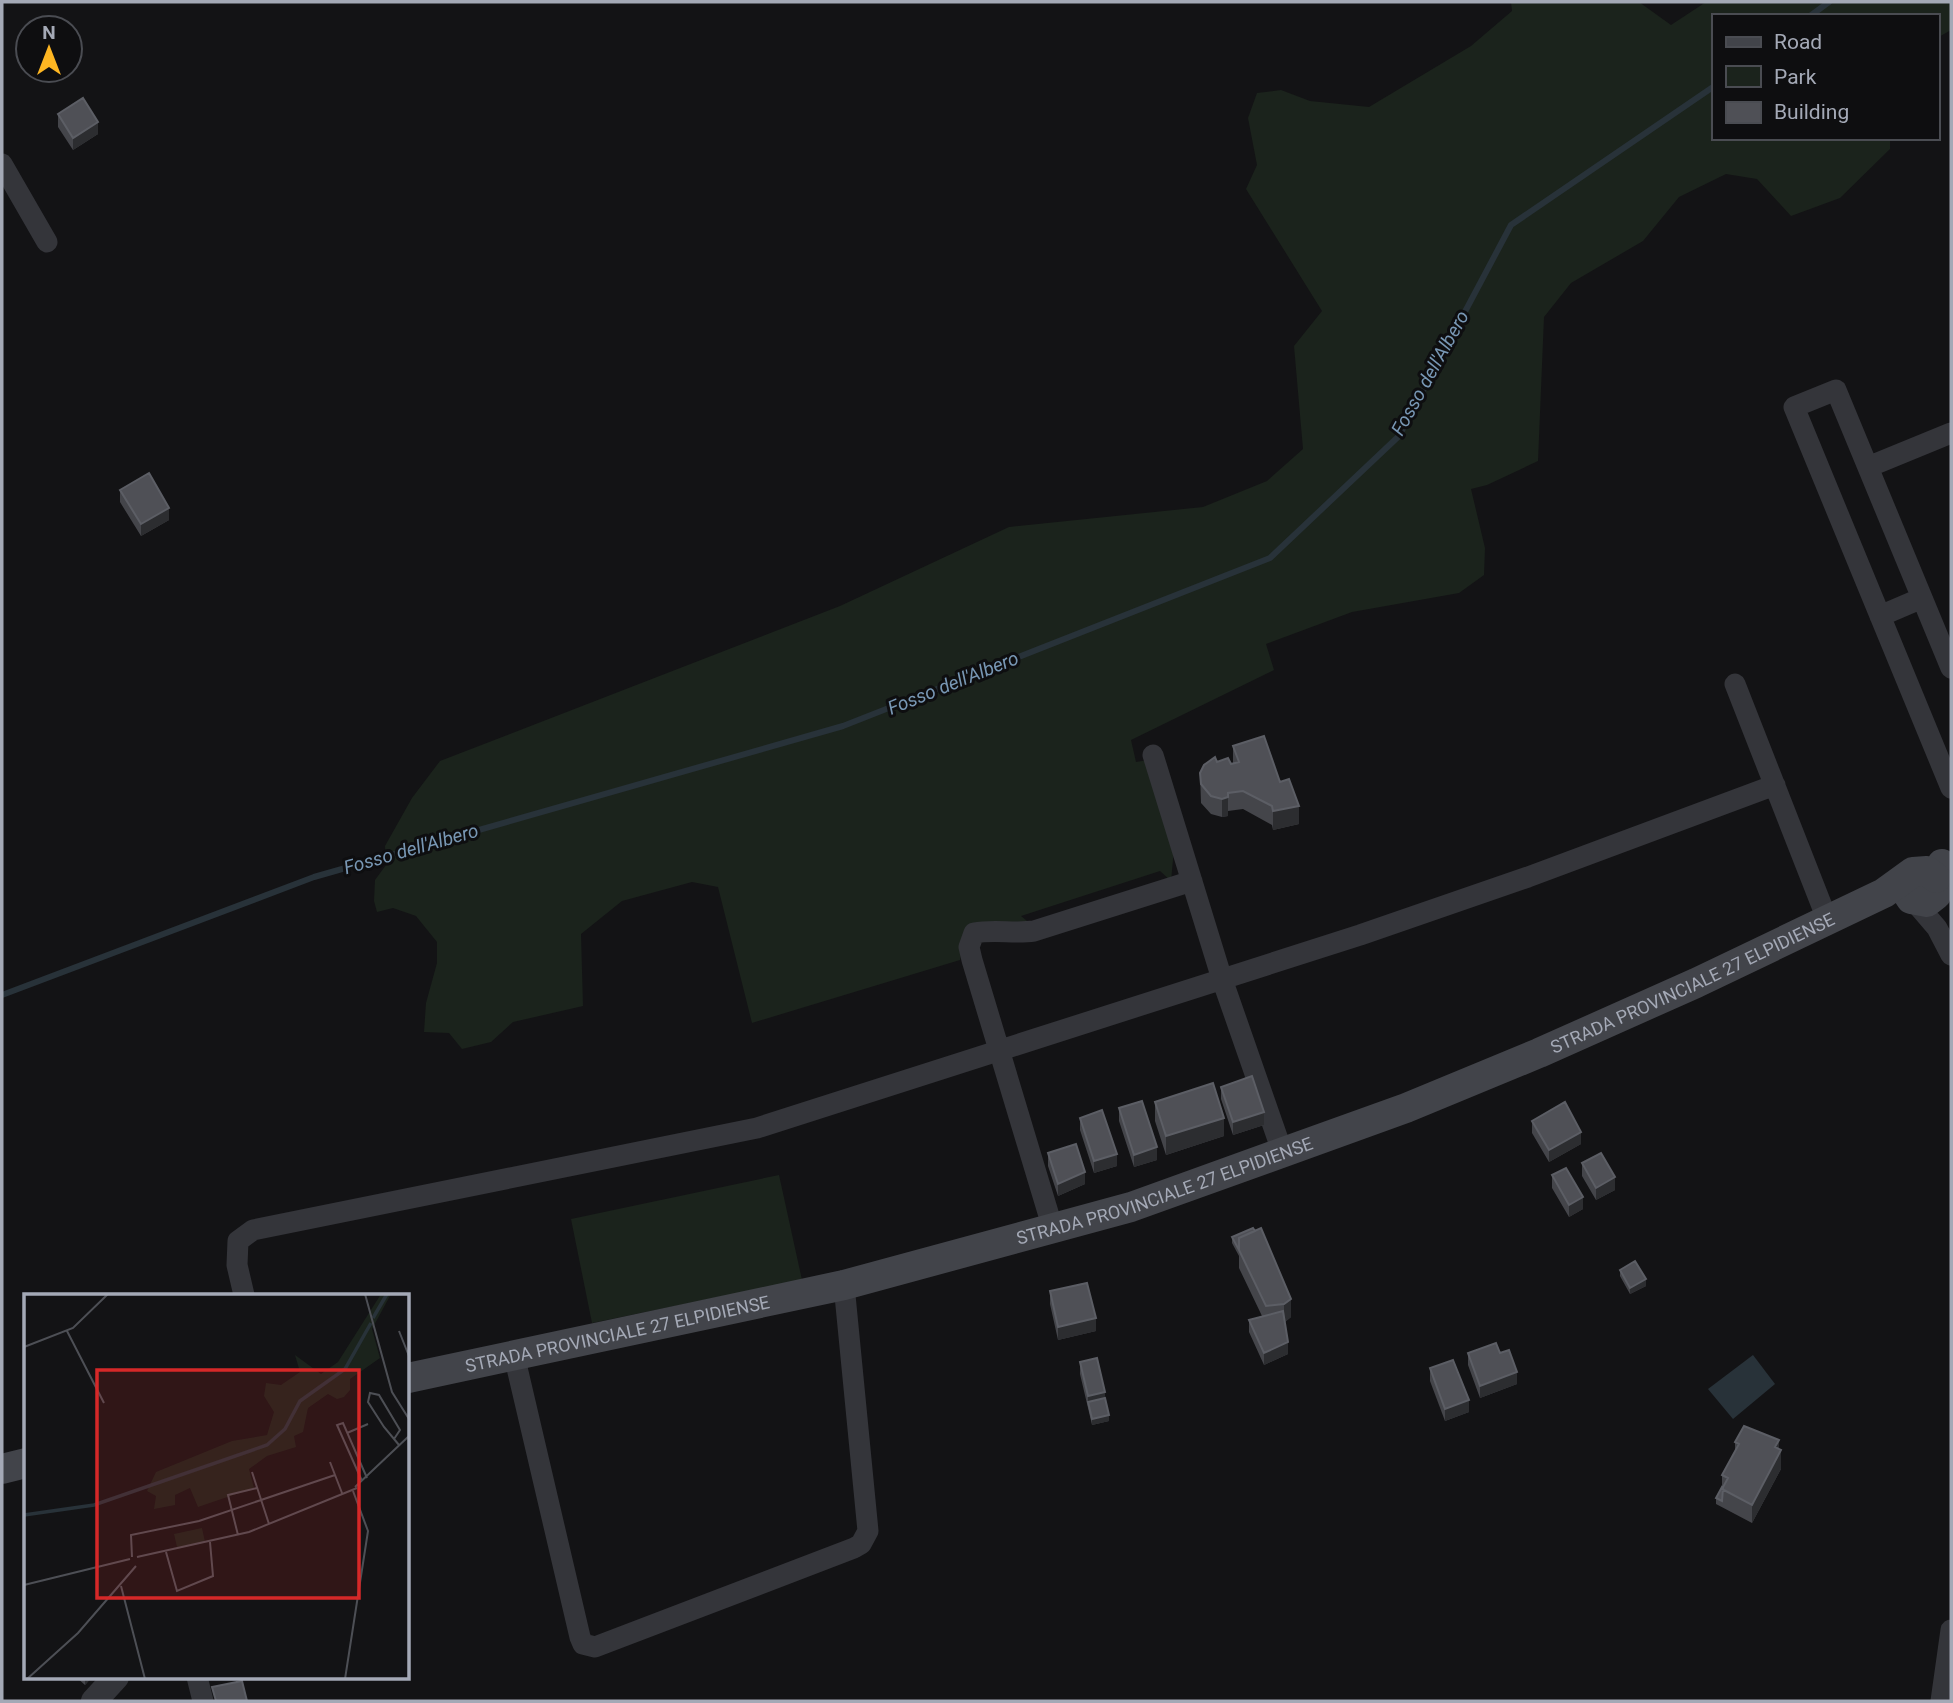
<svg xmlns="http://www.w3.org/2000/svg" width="1953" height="1703" viewBox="0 0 1953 1703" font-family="Roboto,sans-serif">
<rect width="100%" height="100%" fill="#131315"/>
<!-- green -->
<path fill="#1b231c" d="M 1511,2 L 1639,2 L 1671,25 L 1706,2 L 1951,2 L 1951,30 L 1937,38 L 1937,16 L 1713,16 L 1713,138 L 1890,138 L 1890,149 L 1840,198 L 1791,216 L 1757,179 L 1726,174 L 1679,197 L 1643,241 L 1571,283 L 1544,317 L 1538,461 L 1487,485 L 1471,489 L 1485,548 L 1484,575 L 1459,593 L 1352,612 L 1266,644 L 1274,670 L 1131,740 L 1136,762 L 1148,760 L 1174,849 L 1171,881 L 1160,871 L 1021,916 L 1032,925 L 966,929 L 960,960 L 752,1023 L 718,887 L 692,882 L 622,901 L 581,934 L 583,1006 L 513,1022 L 491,1042 L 462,1049 L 449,1033 L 424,1032 L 426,1003 L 437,963 L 437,942 L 416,916 L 393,908 L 377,912 L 374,901 L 375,880 L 386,865 L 385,846 L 412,798 L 440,761 L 840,606 L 1009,527 L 1203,507 L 1267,481 L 1303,449 L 1294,346 L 1322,311 L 1246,189 L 1257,165 L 1248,118 L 1257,93 L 1281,90 L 1310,101 L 1369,107 L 1471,46 L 1512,11 Z
M 779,1175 L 802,1280 L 592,1323 L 571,1219 Z"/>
<!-- water -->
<path fill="#283239" d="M 1753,1355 L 1775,1384 L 1733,1419 L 1708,1389 Z"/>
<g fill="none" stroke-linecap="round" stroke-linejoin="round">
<!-- stream -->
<path stroke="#283239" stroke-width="6" d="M 1810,16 L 1829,2
M 2,995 L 314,877 L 843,726 L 1270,558 L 1399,436 L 1511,225 L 1713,87"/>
<!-- minor -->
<path stroke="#34353a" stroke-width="21" d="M 2,164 L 47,242
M 1868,467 L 1951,433
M 1880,616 L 1922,598
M 1951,668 L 1836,390 L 1794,407 L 1951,788
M 1735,684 L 1827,919
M 1153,755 L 1222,979 L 1282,1151
M 1913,900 L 1937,928 L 1951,955
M 1053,1229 L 972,960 L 969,947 L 974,933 C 995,929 1014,934 1034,931 L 1192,881
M 244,1295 L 237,1265 L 238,1241 L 253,1230 L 757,1128 L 1360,935 L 1528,877 L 1775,785
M 514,1355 L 580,1637 L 583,1644 L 595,1647 L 854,1548 L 861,1544 L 868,1531 L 844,1285
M 197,1677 L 203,1701
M 1941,1701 L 1951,1630"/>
<!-- tertiary -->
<path stroke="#34353a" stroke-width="26" d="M 94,1701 L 116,1677"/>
<!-- secondary -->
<g stroke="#42444a" stroke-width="30">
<path d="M 1906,879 L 1905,890 L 1911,899 L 1927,902 L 1936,895 L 1936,878 L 1942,864"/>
<path id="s1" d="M 408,1378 L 844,1285 L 1131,1207 L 1406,1108 L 1539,1053 L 1696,983 L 1884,893 L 1913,872 L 1927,871 L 1936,878"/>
<path d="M 2,1469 L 26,1463"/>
</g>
</g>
<!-- wall -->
<path fill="#44454a" d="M 58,114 L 98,134 L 73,150 L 58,127 Z
M 120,490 L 169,520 L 141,536 L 120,502 Z
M 1233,746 L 1280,782 L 1299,824 L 1273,830 L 1272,825 L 1243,809 L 1228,811 L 1228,816 L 1222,817 L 1211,814 L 1201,803 L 1200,773 L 1217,762 L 1231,764 L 1233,763 Z
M 1221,1087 L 1264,1125 L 1233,1135 L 1221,1099 Z
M 1155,1102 L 1224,1136 L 1166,1155 L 1155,1121 Z
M 1119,1108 L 1157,1160 L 1134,1167 L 1119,1121 Z
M 1080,1118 L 1117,1166 L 1094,1173 L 1080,1130 Z
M 1532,1121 L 1581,1144 L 1549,1162 L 1532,1133 Z
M 1048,1153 L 1085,1184 L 1058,1196 L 1048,1166 Z
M 1582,1163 L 1615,1190 L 1596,1200 L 1582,1176 Z
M 1552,1175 L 1583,1209 L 1569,1217 L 1552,1188 Z
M 1253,1228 L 1291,1317 L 1285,1322 L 1288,1354 L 1264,1365 L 1249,1332 L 1249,1320 L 1262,1316 L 1239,1268 L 1239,1256 L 1232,1243 L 1232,1237 Z
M 1620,1270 L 1646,1286 L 1630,1294 L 1620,1276 Z
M 1050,1291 L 1096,1331 L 1058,1340 L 1050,1304 Z
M 1468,1353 L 1500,1353 L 1517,1384 L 1480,1398 L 1468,1365 Z
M 1080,1362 L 1109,1421 L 1092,1425 L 1080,1374 Z
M 1430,1368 L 1469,1412 L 1445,1421 L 1430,1381 Z
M 1735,1442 L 1779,1449 L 1781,1469 L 1752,1523 L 1716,1504 L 1716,1498 L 1722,1487 L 1722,1475 L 1735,1451 Z
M 76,1677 L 92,1677 L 85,1685 Z"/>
<!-- shaded-wall -->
<path fill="#2c2d30" d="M 98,122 L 98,134 L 73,150 L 73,138 Z
M 169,508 L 169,520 L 141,536 L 141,524 Z
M 1228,797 L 1228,816 L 1222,817 L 1222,799 Z
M 1299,806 L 1299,824 L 1273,830 L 1273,811 Z
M 1264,1112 L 1264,1125 L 1233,1135 L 1233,1122 Z
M 1224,1118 L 1224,1136 L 1166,1155 L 1166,1136 Z
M 1581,1132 L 1581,1144 L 1549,1162 L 1549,1150 Z
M 1157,1147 L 1157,1160 L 1134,1167 L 1134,1155 Z
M 1117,1154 L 1117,1166 L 1094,1173 L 1094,1161 Z
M 1085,1172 L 1085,1184 L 1058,1196 L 1058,1184 Z
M 1615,1177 L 1615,1190 L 1596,1200 L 1596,1188 Z
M 1583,1197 L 1583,1209 L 1569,1217 L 1569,1205 Z
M 1646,1279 L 1646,1286 L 1630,1294 L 1630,1288 Z
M 1291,1299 L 1291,1317 L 1284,1323 L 1284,1304 Z
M 1096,1318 L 1096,1331 L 1058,1340 L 1058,1327 Z
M 1288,1342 L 1288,1354 L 1264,1365 L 1264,1353 Z
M 1517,1372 L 1517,1384 L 1480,1398 L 1480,1386 Z
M 1105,1392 L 1105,1404 L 1088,1402 L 1088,1396 Z
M 1469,1400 L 1469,1412 L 1445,1421 L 1445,1409 Z
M 1109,1415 L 1109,1421 L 1092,1425 L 1092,1419 Z
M 1779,1440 L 1779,1455 L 1781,1450 L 1781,1469 L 1752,1523 L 1752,1505 Z
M 85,1677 L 92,1677 L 85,1685 Z"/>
<!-- building -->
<path fill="#4f5056" stroke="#5c5e65" stroke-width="2" d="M 83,98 L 98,122 L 73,138 L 58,114 Z
M 149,473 L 169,508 L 141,524 L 120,490 Z
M 1264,736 L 1280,782 L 1289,779 L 1299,806 L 1273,811 L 1272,806 L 1243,791 L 1228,793 L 1228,797 L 1222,799 L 1211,796 L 1201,784 L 1200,773 L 1204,765 L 1215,757 L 1217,762 L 1228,758 L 1231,764 L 1239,762 L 1233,746 Z
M 1252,1076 L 1264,1112 L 1233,1122 L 1221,1087 Z
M 1213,1083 L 1224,1118 L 1166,1136 L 1155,1102 Z
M 1142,1101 L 1157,1147 L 1134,1155 L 1119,1108 Z
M 1565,1102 L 1581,1132 L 1549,1150 L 1532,1121 Z
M 1102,1110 L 1117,1154 L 1094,1161 L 1080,1118 Z
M 1076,1144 L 1085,1172 L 1058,1184 L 1048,1153 Z
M 1601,1153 L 1615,1177 L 1596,1188 L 1582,1163 Z
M 1566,1168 L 1583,1197 L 1569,1205 L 1552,1175 Z
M 1253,1228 L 1255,1231 L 1239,1238 L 1239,1250 L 1232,1237 Z
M 1261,1228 L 1291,1299 L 1284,1304 L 1266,1306 L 1239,1250 L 1239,1238 Z
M 1635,1261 L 1646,1279 L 1630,1288 L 1620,1270 Z
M 1087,1283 L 1096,1318 L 1058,1327 L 1050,1291 Z
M 1283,1311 L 1288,1342 L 1264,1353 L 1249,1320 Z
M 1496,1343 L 1500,1353 L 1509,1350 L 1517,1372 L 1480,1386 L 1468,1353 Z
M 1097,1358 L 1105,1392 L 1088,1396 L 1080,1362 Z
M 1453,1360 L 1469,1400 L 1445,1409 L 1430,1368 Z
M 1105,1398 L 1109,1415 L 1092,1419 L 1088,1402 Z
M 1744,1426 L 1779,1440 L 1775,1447 L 1781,1450 L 1752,1505 L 1722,1489 L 1728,1478 L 1722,1475 L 1739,1444 L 1735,1442 Z
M 1722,1487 L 1723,1488 L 1722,1501 L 1716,1498 Z
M 242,1681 L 247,1701 L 216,1701 L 212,1687 Z"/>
<g text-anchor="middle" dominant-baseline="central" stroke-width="6" stroke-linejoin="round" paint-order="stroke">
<!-- street labels -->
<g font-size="18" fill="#a4a9b6" stroke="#0e0e10">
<text stroke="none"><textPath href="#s1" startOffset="1348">STRADA PROVINCIALE 27 ELPIDIENSE</textPath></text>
<text stroke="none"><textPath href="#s1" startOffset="780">STRADA PROVINCIALE 27 ELPIDIENSE</textPath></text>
<text stroke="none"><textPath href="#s1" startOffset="214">STRADA PROVINCIALE 27 ELPIDIENSE</textPath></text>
</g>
<!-- water labels -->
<g font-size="19" font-style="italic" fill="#7897b4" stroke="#0e0e10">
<text transform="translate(1430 373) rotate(-61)">Fosso dell'Albero</text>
<text transform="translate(953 683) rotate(-22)">Fosso dell'Albero</text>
<text transform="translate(411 849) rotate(-16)">Fosso dell'Albero</text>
</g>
</g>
<!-- overview -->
<g transform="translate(24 1294)">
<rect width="385" height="385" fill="#131315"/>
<path d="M 357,0 L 367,0 L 348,35 L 356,64 L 326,85 L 326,96 L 320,103 L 313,105 L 304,100 L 284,114 L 279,138 L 270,142 L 272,153 L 243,162 L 225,175 L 230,194 L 174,213 L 166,194 L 151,201 L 151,211 L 130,215 L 132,202 L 123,197 L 132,178 L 208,147 L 243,141 L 250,118 L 240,102 L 242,89 L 257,91 L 276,78 L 271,61 L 297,80 L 314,68 ZM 178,234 L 181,248 L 153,253 L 150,240 Z" fill="#1b231c"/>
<path fill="none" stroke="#283239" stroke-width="3.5" d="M 349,24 L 363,0M 0,221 L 70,211 L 243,151 L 261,135 L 276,107 L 321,75 L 347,29"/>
<path fill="none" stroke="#4d4f55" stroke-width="2" d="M 341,0 L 368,98 L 385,125M 43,37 L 80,109M 375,37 L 385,62M 0,53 L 49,34 L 84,0M 323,139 L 344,130M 370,145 L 376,136 L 355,101 L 346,99 L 344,108 L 360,133 L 375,151M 306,168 L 318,199M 228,178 L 245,230M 338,187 L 313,131 L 319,129 L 343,184M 331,193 L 385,142M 214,241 L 204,201 L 233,194M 142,258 L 153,297 L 189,282 L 186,248M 108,263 L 107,241 L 175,227 L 311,181M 113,263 L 225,238 L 333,194M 0,291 L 106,265M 97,292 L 121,385M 3,385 L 54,339 L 112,272M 321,385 L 344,237 L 329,197"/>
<path fill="#d62828" fill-opacity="0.15" stroke="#d62828" stroke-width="3.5" d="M 73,76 L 335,76 L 335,304 L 73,304 Z"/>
<rect width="385" height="385" fill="none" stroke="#a4a9b6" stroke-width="3.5"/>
</g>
<!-- border -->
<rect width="1953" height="1703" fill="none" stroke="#a4a9b6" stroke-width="7"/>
<!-- legend -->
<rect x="1712" y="14" width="228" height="126" fill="#0e0e10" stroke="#4a4c52" stroke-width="2"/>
<rect x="1726" y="37" width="35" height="10" fill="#42444a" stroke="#4a4c52" stroke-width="2"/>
<text x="1774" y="49" font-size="21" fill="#a4a9b6">Road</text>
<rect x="1726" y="66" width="35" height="21" fill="#1b231c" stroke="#4a4c52" stroke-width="2"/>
<text x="1774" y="84" font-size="21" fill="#a4a9b6">Park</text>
<rect x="1726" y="102" width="35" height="21" fill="#4f5056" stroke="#4a4c52" stroke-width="2"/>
<text x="1774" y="119" font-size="21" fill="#a4a9b6">Building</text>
<!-- north arrow -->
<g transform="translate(49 49)"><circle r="33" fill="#0e0e10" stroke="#4a4c52" stroke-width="2"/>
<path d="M0-5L12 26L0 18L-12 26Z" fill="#feb622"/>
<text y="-10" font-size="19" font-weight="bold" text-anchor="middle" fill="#a4a9b6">N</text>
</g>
</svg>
